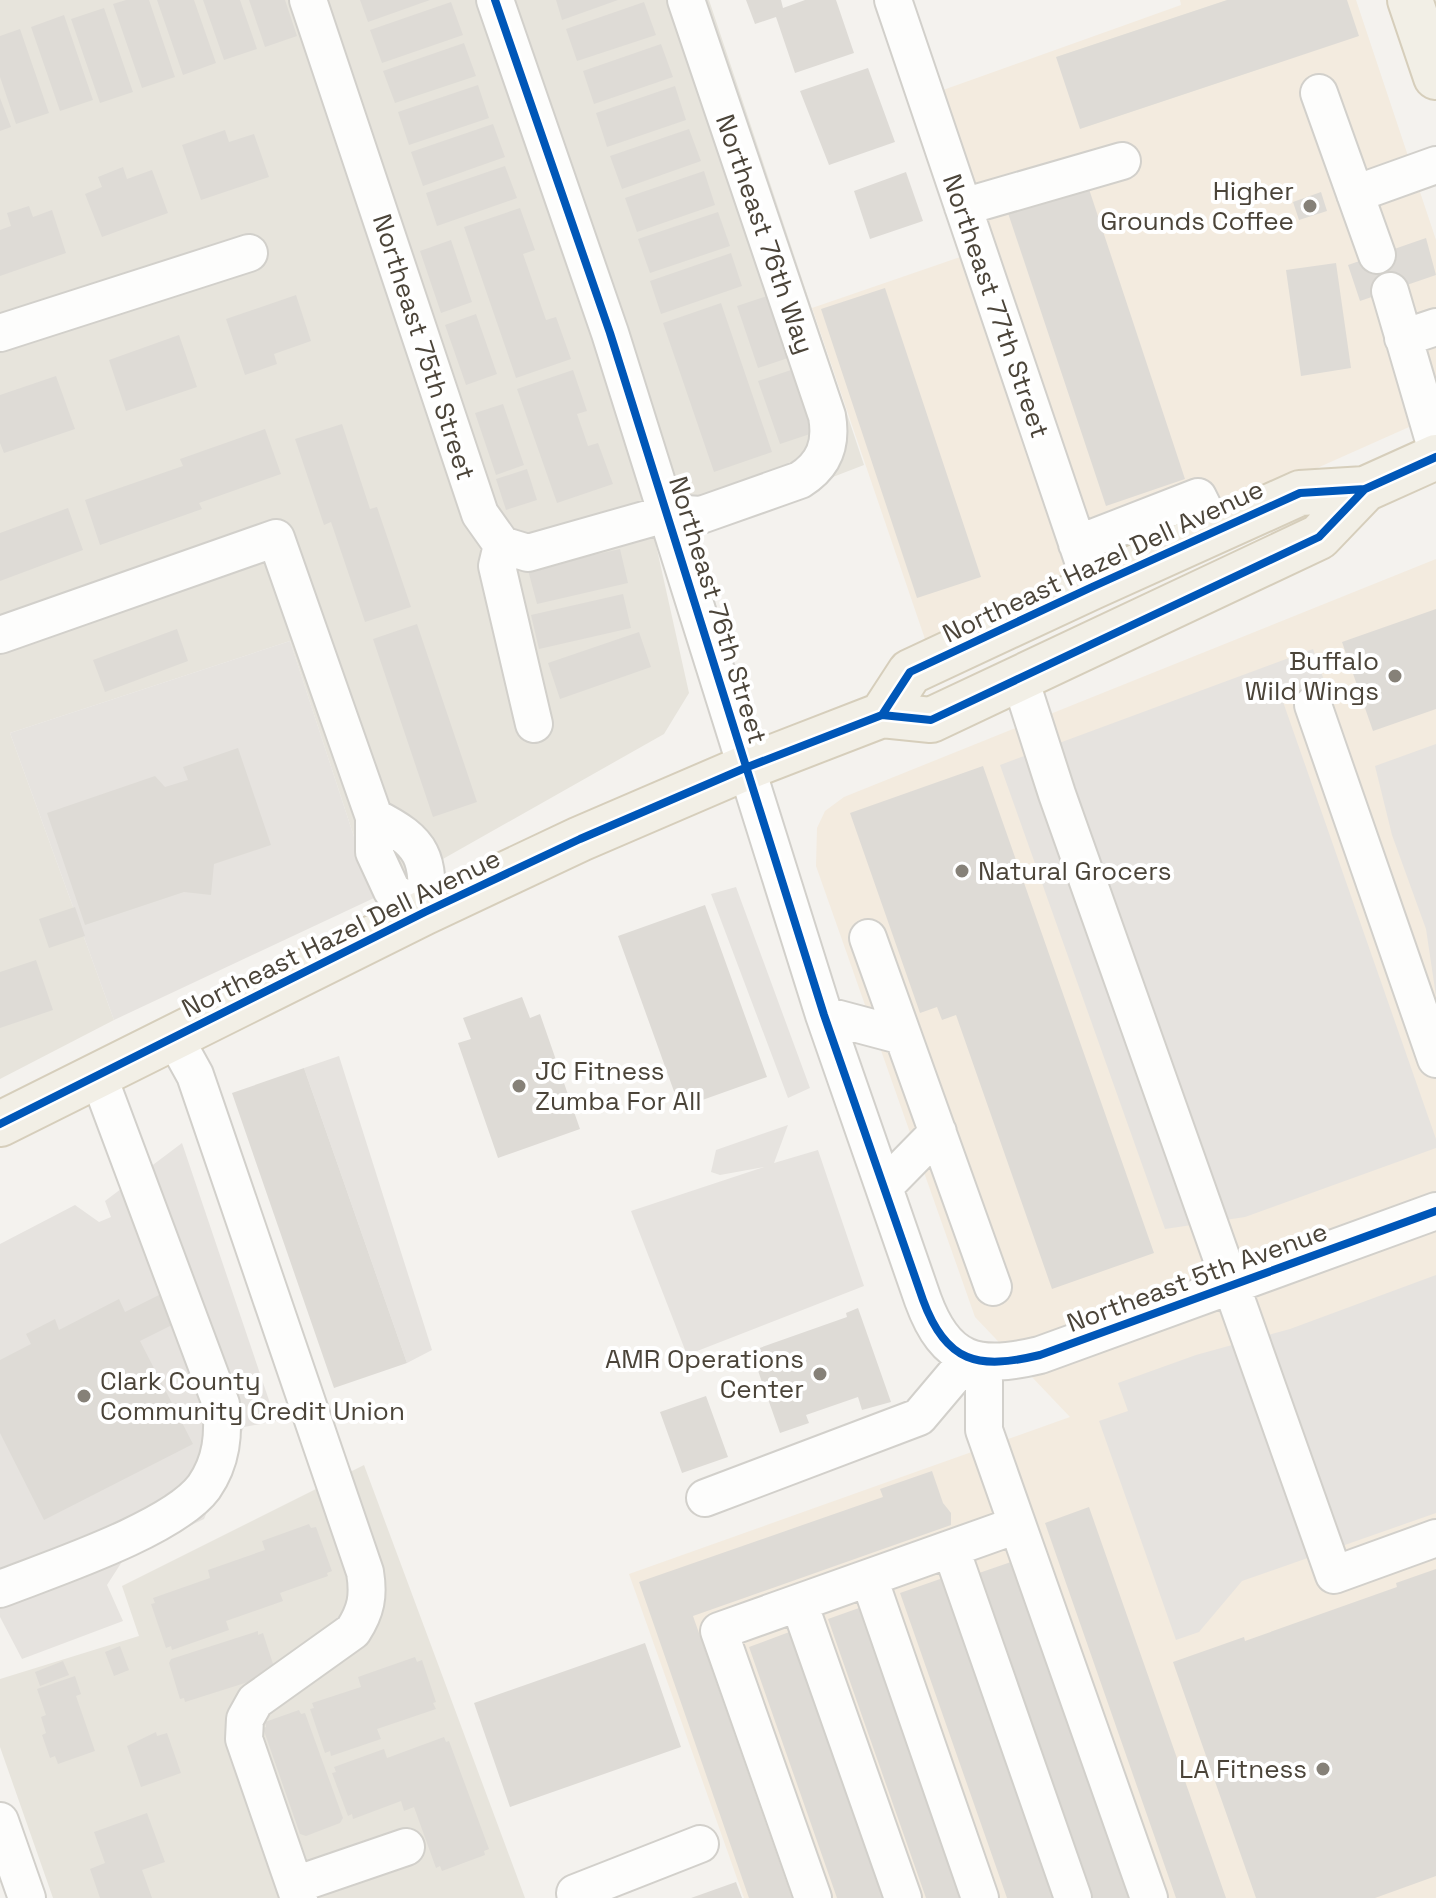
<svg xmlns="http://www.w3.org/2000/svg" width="1436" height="1898" viewBox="0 0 1436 1898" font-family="'Space Grotesk',sans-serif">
<rect width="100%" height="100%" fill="#f4f2ee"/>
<!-- residential -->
<path fill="#e7e4dc" d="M 0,0 L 709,0 L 864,465 L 656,545 L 689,693 L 664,734 L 374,898 L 290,641 L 10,733 L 114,1020 L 0,1079 Z
M 364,1465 L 525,1898 L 53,1898 L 0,1747 L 0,1679 L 139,1636 L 122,1586 Z"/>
<!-- commercial -->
<path fill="#f3ebdf" d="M 1180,0 L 1356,0 L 1436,240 L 1436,415 L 926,642 L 812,308 L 966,255 L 915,100 L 1181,5 Z
M 1436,559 L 1436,1898 L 744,1898 L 629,1574 L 1070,1417 L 975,1317 L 816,866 L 817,828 L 825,811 L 844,797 Z"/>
<!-- parking -->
<path fill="#e6e3df" d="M 290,641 L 374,898 L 114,1020 L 10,733 Z
M 1313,649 L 1324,680 L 1281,696 L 1436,1139 L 1436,1148 L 1245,1217 L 1165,1229 L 1000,765 Z
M 1436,744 L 1436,996 L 1426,929 L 1392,835 L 1375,766 Z
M 736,887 L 810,1088 L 788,1098 L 711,894 Z
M 339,1056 L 432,1350 L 407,1363 L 304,1068 Z
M 788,1125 L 774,1163 L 818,1150 L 864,1286 L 687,1355 L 631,1211 L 764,1167 L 720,1175 L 711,1172 L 716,1150 Z
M 182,1143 L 276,1421 L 244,1427 L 204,1519 L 125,1557 L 107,1585 L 123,1621 L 22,1659 L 0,1617 L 0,1244 L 75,1205 L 99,1222 L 111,1217 L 105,1201 Z
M 1436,1275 L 1436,1513 L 1242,1581 L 1199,1632 L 1176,1640 L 1099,1421 L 1128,1411 L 1118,1383 L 1196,1355 L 1290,1329 Z"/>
<!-- building -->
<path fill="#dedbd6" d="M 126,0 L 149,0 L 175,77 L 142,88 L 113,4 Z
M 157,0 L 194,0 L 216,63 L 183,75 Z
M 203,0 L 240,0 L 257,49 L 224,60 Z
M 249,0 L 285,0 L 297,36 L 265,47 Z
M 360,0 L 430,0 L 368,22 Z
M 556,0 L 618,0 L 562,20 Z
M 746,0 L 781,0 L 783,8 L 805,0 L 836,0 L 854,53 L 795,73 L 776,17 L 755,24 Z
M 1227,0 L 1347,0 L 1359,36 L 1080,129 L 1056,57 Z
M 451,2 L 463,35 L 382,63 L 370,30 Z
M 644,2 L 656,35 L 577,61 L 566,29 Z
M 104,8 L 133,92 L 100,103 L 71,19 Z
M 64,15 L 93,100 L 60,111 L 31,27 Z
M 20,29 L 49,113 L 16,124 L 0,77 L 0,36 Z
M 464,43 L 476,76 L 395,103 L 383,71 Z
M 661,44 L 673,77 L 594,104 L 583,71 Z
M 868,68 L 895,142 L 829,165 L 800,91 Z
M 478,85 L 489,118 L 409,145 L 398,112 Z
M 675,86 L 686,120 L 607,147 L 596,113 Z
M 0,98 L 11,127 L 0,131 Z
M 493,124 L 505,157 L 423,186 L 411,152 Z
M 689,129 L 701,161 L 622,189 L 610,156 Z
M 225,130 L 229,142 L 254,134 L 269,177 L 201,200 L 182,145 Z
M 505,166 L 517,198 L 437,226 L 426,193 Z
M 123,167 L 127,179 L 152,170 L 168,213 L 102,237 L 85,194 L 102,187 L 98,177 Z
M 704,171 L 715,205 L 637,232 L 625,198 Z
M 906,172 L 923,221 L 870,239 L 854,191 Z
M 1087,183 L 1185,479 L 1106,506 L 1007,210 Z
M 1321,192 L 1327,211 L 1299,220 L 1293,202 Z
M 29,206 L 33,217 L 52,210 L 66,253 L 0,276 L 0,230 L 11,226 L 7,213 Z
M 520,208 L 535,250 L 523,254 L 546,320 L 556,317 L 571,359 L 516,378 L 464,227 Z
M 718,212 L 730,246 L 650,273 L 638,239 Z
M 1426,238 L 1436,275 L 1360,301 L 1348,265 Z
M 451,240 L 472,302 L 441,313 L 420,251 Z
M 731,253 L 742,286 L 661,314 L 650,281 Z
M 1336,263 L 1351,368 L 1301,376 L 1286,270 Z
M 885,288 L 981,577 L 917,598 L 821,309 Z
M 296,295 L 311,341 L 274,354 L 277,364 L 245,375 L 226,319 Z
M 770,295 L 791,357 L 758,368 L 737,306 Z
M 721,303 L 772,452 L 714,472 L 663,323 Z
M 476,314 L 497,374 L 466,385 L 445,325 Z
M 179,335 L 197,387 L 126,411 L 109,360 Z
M 794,369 L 816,432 L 780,444 L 758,381 Z
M 573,370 L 587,411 L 577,414 L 588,446 L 598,443 L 613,484 L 557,503 L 517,389 Z
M 56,376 L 75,429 L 4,453 L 0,443 L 0,395 Z
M 503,404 L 524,465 L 496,475 L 475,413 Z
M 342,424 L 370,509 L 377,507 L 411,607 L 365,622 L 331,522 L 324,525 L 295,439 Z
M 265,429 L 281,474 L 199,503 L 202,509 L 100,545 L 85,500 L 183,466 L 180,459 Z
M 527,469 L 537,500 L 506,510 L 496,479 Z
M 68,508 L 83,550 L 0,581 L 0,533 Z
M 620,549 L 628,583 L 537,604 L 528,570 Z
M 623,594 L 631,628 L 539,649 L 531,615 Z
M 1436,609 L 1436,709 L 1373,731 L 1342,642 Z
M 417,624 L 477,802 L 433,817 L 373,639 Z
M 177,629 L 188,661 L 105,692 L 93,660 Z
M 639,632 L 651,667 L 560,699 L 548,663 Z
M 238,748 L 271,845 L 214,864 L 211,895 L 184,892 L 85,925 L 47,813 L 155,776 L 165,787 L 188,780 L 183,767 Z
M 983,766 L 1154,1253 L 1052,1289 L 956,1015 L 942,1020 L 937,1007 L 920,1013 L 850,813 Z
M 705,905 L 767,1077 L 680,1108 L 618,936 Z
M 75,907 L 85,936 L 49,948 L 39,919 Z
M 36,960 L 53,1010 L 0,1028 L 0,972 Z
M 522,997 L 530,1018 L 540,1014 L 580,1129 L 498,1158 L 458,1043 L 471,1039 L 463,1018 Z
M 304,1068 L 407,1363 L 334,1388 L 232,1093 Z
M 161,1294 L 176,1323 L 140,1341 L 193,1444 L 44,1520 L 0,1433 L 0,1360 L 31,1344 L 26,1334 L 55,1319 L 59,1330 L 119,1299 L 125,1312 Z
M 858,1308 L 891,1402 L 862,1410 L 858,1397 L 806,1415 L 809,1423 L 780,1433 L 751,1351 L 847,1317 L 846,1313 Z
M 706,1396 L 728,1457 L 682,1473 L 660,1412 Z
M 932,1471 L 943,1503 L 951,1513 L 951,1525 L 693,1616 L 792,1898 L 749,1898 L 639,1582 L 883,1497 L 880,1489 Z
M 1089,1507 L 1226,1898 L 1176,1898 L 1045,1523 Z
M 309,1524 L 311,1528 L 316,1527 L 332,1571 L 327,1573 L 328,1576 L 280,1593 L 283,1601 L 226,1621 L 229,1630 L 172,1650 L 171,1646 L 166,1648 L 151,1604 L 155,1603 L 153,1598 L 210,1578 L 208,1570 L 265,1550 L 262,1541 Z
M 1011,1562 L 1129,1898 L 1092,1898 L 979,1573 Z
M 1436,1569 L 1436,1876 L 1375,1898 L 1256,1898 L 1173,1662 L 1244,1637 L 1245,1641 L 1397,1587 L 1396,1583 Z
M 943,1578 L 1056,1898 L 1007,1898 L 900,1593 Z
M 859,1608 L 960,1898 L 926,1898 L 828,1619 Z
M 258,1631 L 258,1635 L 263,1633 L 274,1667 L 270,1668 L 273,1674 L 185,1702 L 184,1698 L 180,1699 L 169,1663 L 171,1659 Z
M 792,1631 L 886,1898 L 837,1898 L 749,1647 Z
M 645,1643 L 681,1747 L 510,1807 L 474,1703 Z
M 120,1646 L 129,1670 L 114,1676 L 105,1652 Z
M 415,1657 L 417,1662 L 422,1660 L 436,1702 L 433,1703 L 436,1709 L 377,1729 L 381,1739 L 331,1756 L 330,1751 L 325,1753 L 310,1709 L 314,1708 L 312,1703 L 361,1687 L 358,1677 Z
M 63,1661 L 69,1675 L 40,1686 L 35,1672 Z
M 75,1676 L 81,1694 L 76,1696 L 95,1751 L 58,1764 L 55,1756 L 50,1758 L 42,1735 L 46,1733 L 41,1717 L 46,1715 L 37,1689 Z
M 299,1710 L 301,1714 L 305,1713 L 343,1818 L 340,1823 L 306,1836 L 300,1834 L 263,1728 L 266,1727 L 265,1722 Z
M 156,1732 L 157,1736 L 167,1733 L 181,1773 L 141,1787 L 127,1746 Z
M 444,1737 L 446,1742 L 449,1741 L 489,1849 L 484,1851 L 485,1855 L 442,1871 L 440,1866 L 436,1868 L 414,1807 L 404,1811 L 401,1801 L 353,1819 L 352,1814 L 348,1816 L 332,1773 L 336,1772 L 334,1767 L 384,1749 L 387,1758 Z
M 147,1813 L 165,1862 L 142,1870 L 152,1898 L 100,1898 L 90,1869 L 105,1863 L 94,1832 Z
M 736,1882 L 742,1898 L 691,1898 Z"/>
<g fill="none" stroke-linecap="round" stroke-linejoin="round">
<defs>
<path id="minor" d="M 308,0 L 480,514 L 502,545 L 528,553 L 669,513 L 701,515 L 800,480 C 824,465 832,444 827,416 L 686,0
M 495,0 L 610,333 L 824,1015 L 923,1300 C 946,1363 978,1370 1040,1355 L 1436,1211
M 893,0 L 1092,587
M 1319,93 L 1377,255
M 1355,194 L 1436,165
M 963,207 L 1122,161
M 1390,291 L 1436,448
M 0,333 L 249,253
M 1403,338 L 1436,327
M 1077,544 L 1198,497 L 1215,531
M 502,545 L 497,566 L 534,724
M 0,635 L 276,538 L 374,817 L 374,852 L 392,891 L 425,912 C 430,858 424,842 374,817
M 1020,679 L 1057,794 L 1334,1575 L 1436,1538
M 1313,705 L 1436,1059
M 868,938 L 993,1287
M 824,1015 L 903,1036
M 174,1037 L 195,1075 L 365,1572 C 369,1596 366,1611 353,1631 L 255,1701 L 245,1719 L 244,1739 L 299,1898
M 884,1187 L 938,1132
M 984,1363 L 984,1430 L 1149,1898
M 705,1498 L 919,1417 L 968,1359
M 951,1549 L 1073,1898
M 869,1578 L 980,1898
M 0,1589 C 51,1569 173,1529 204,1487 C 222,1461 224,1434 221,1404 L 98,1075
M 799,1603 L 903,1898
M 0,1821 L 27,1898
M 295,1885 L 406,1847
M 576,1898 L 575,1893 L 700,1844
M 813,1898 L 719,1631 L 1017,1525"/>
<path id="major" d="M 1410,0 L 1436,77
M 882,715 L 910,672 L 1092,587 L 1300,493 L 1365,489 L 1436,457
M 0,1124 L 425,912 L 580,839 L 745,768 L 882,715 L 931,720 L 1319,537 L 1365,489"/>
</defs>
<!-- minor casing -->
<use href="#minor" stroke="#d2d0cb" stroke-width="40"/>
<!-- major casing -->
<use href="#major" stroke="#d6cebb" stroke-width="48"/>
<!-- minor -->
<use href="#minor" stroke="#fdfdfc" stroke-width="36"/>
<!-- major -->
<use href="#major" stroke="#f2efe6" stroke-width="44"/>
<defs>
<path id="cycleway" d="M 495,0 L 610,333 L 824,1015 L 923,1300 C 946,1363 978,1370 1040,1355 L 1436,1211
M 882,715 L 910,672 L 1092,587 L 1300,493 L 1365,489 L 1436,457
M 0,1124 L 425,912 L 580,839 L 745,768 L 882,715 L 931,720 L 1319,537 L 1365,489"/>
</defs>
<!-- cycleway casing -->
<use href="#cycleway" stroke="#fff" stroke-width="13"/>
<!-- cycleway -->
<use href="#cycleway" stroke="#0057b8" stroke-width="8"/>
</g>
<!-- markers -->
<g fill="#868178" stroke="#fff" stroke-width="3">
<circle cx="1310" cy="206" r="8"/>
<circle cx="1395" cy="676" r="8"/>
<circle cx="962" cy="871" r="8"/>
<circle cx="519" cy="1086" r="8"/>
<circle cx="820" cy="1374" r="8"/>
<circle cx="84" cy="1396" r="8"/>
<circle cx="1323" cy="1769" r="8"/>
</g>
<g text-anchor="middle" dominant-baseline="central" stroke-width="8" stroke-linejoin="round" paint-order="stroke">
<!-- poi labels -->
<g font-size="26" fill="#4b4439" stroke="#fff" text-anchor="end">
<text x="1294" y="191">Higher<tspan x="1294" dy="30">Grounds Coffee</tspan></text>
<text x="1379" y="661">Buffalo<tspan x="1379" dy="30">Wild Wings</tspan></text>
<text x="978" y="871" text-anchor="start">Natural Grocers</text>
<text x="535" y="1071" text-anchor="start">JC Fitness<tspan x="535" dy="30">Zumba For All</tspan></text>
<text x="804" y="1359">AMR Operations<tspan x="804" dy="30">Center</tspan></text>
<text x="100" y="1381" text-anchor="start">Clark County<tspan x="100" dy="30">Community Credit Union</tspan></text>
<text x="1307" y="1769">LA Fitness</text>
</g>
<!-- street labels -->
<g font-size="26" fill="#4b4439" stroke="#fff">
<text transform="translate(765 234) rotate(71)">Northeast 76th Way</text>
<text transform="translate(996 306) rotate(71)">Northeast 77th Street</text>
<text transform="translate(424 347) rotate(72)">Northeast 75th Street</text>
<text transform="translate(1103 561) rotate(-25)">Northeast Hazel Dell Avenue</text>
<text transform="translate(718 610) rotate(73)">Northeast 76th Street</text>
<text transform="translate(341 933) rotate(-26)">Northeast Hazel Dell Avenue</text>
<text transform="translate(1197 1277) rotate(-20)">Northeast 5th Avenue</text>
</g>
</g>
</svg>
